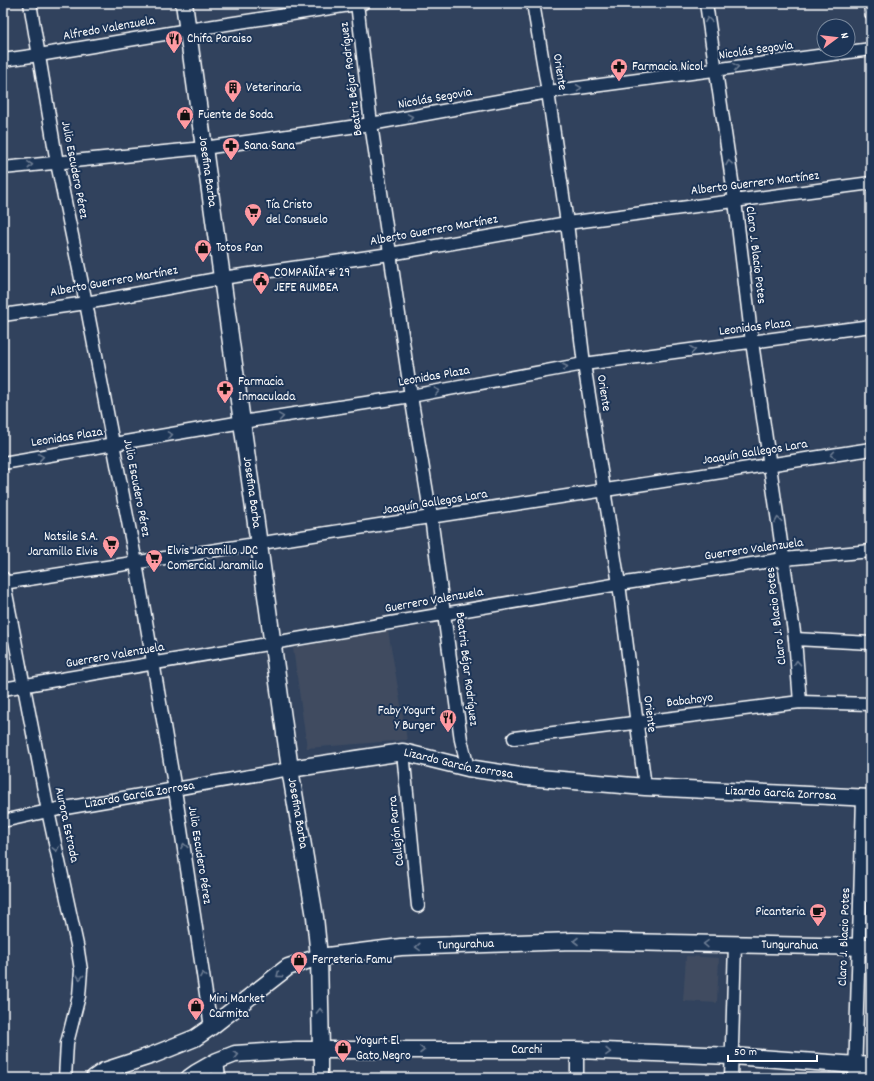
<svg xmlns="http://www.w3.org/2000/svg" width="874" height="1081" viewBox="0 0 874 1081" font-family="Dekko,sans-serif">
<rect width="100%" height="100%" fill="#31425d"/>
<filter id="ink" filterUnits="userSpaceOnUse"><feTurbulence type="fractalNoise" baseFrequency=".025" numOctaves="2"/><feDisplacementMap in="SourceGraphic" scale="8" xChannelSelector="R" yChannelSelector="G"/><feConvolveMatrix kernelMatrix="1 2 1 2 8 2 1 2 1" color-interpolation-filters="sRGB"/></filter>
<g filter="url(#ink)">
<!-- built -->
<path fill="#3f4c61" d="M 388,630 L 407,740 L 307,748 L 293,648 Z
M 686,956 L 719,958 L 717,1003 L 683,1001 Z"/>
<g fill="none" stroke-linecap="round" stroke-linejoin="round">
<defs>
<g id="street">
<path d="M 30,3 L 57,163 L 86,303 L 136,563 L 175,790 L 211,1027"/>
<path d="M 357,3 L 371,124 L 411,396 L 431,517 L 461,740 L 468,768"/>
<path d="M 533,3 L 548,92 L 567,223 L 584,364 L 619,584 L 645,787"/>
<path d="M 706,3 L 735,201 L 752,342 L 795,639 L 800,702"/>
<path d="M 870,3 L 871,13"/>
<path d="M 3,60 L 39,55 L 188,30 L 363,3"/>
<path d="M 3,168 L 204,148 L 371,124 L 548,92 L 871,49"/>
<path d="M 3,315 L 86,303 L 222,278 L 390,254 L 567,223 L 871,183"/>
<path d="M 3,463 L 242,422 L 411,396 L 584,364 L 871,326"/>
<path d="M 3,578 L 48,811 L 77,945 L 81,970 L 79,996 L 67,1043 L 65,1078"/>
<path d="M 3,583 L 871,449"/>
<path d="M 795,639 L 871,643"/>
<path d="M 3,689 L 619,584 L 784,559 L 871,551"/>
<path d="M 514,738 L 800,702 L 871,704"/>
<path d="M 403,752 L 418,906"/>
<path id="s1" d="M 3,821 L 48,811 L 290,769"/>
<path d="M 321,1050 L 321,1078"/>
<path d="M 217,1061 L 219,1078"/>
<path d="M 577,1078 L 577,1050"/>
<path d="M 731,1078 L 735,944"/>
<path d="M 855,1078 L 863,798"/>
</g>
<g id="secondary">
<path id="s2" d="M 184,3 L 290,769 L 315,917 L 319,957 L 321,1050"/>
<path id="s3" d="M 290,769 L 403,752 L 468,768 L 527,777 L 645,787 L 871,798"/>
<path id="s4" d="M 94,1078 L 104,1071 L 153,1055 L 195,1038 L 211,1027 L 288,967 L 319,957 L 401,947 L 572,941 L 871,947"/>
<path id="s5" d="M 189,1078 L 196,1073 L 217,1061 L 235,1054 L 297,1050 L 577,1050 L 732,1056 L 871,1066"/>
</g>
</defs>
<!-- street casing -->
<use href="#street" stroke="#fff" stroke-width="15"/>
<!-- secondary casing -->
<use href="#secondary" stroke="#fff" stroke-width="19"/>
<!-- street -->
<use href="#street" stroke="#1d3557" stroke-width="12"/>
<!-- secondary -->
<use href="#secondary" stroke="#1d3557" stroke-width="16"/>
</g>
<!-- one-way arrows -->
<defs><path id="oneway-chevron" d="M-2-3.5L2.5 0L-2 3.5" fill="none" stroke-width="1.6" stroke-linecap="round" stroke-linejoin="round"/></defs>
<g stroke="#6c7c92">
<use href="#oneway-chevron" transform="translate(708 20) rotate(-98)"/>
<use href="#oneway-chevron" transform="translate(736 67) rotate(-8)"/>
<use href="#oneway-chevron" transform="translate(579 88) rotate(-8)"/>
<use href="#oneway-chevron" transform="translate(410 117) rotate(-10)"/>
<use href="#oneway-chevron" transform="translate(729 163) rotate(-99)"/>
<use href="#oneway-chevron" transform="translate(30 165) rotate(-5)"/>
<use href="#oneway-chevron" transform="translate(693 350) rotate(-7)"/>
<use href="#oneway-chevron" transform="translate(565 367) rotate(-11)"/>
<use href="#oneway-chevron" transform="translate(437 391) rotate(-11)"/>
<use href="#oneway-chevron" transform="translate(281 417) rotate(-9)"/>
<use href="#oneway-chevron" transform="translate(170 435) rotate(-10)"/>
<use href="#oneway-chevron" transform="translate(833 455) rotate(171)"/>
<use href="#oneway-chevron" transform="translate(41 457) rotate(-9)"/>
<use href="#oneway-chevron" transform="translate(778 520) rotate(-99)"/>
<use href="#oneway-chevron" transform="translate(797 663) rotate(-94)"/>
<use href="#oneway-chevron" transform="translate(184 846) rotate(-99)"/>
<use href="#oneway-chevron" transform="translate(56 849) rotate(78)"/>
<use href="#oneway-chevron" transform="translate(576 941) rotate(-180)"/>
<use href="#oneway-chevron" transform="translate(706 944) rotate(-179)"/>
<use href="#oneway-chevron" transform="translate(418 947) rotate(178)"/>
<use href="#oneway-chevron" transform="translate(203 975) rotate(-99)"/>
<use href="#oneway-chevron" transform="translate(279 975) rotate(142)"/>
<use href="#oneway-chevron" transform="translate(80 977) rotate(95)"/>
<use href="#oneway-chevron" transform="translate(320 1011) rotate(-91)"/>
<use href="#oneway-chevron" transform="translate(422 1050)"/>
<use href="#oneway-chevron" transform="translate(608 1052) rotate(2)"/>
<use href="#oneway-chevron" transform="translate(236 1055) rotate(-12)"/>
</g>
</g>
<!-- icons -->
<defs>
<symbol id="restaurant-pin" viewBox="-11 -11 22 30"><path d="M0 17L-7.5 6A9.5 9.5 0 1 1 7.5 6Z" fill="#ff9aa2" stroke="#1d3557"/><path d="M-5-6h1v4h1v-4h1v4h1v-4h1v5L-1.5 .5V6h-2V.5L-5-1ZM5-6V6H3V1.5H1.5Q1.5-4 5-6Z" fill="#111"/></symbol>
<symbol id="pharmacy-pin" viewBox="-11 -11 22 30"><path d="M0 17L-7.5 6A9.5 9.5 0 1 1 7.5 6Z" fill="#ff9aa2" stroke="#1d3557"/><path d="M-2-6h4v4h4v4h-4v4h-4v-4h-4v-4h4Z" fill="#111"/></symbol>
<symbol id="building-pin" viewBox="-11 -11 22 30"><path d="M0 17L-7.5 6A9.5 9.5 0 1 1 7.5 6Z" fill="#ff9aa2" stroke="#1d3557"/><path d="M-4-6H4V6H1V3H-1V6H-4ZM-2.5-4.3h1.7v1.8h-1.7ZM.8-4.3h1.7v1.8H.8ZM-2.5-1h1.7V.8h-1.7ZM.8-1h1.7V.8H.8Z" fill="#111"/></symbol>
<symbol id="shop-pin" viewBox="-11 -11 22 30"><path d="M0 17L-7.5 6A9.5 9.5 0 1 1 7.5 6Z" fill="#ff9aa2" stroke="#1d3557"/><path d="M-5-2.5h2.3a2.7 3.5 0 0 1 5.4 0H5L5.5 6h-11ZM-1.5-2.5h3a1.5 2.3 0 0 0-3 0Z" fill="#111"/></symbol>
<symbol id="supermarket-pin" viewBox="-11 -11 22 30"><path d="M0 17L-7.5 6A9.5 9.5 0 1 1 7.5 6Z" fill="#ff9aa2" stroke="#1d3557"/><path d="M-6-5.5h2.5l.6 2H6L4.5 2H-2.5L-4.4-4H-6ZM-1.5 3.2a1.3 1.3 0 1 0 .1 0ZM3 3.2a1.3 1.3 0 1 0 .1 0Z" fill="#111"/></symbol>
<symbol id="civic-pin" viewBox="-11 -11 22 30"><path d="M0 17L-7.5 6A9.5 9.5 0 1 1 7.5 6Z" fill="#ff9aa2" stroke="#1d3557"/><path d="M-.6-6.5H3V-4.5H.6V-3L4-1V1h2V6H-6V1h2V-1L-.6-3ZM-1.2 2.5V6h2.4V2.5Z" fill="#111"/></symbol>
<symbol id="cafe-pin" viewBox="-11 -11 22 30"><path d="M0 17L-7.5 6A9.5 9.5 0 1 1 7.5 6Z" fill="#ff9aa2" stroke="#1d3557"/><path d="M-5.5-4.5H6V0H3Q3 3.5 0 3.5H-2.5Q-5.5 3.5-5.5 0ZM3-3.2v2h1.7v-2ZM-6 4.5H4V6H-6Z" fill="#111"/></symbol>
</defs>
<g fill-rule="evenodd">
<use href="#restaurant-pin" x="164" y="29" width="20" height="27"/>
<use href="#pharmacy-pin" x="609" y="57" width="20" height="27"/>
<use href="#building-pin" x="223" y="78" width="20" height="27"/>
<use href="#shop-pin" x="175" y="105" width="20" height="27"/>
<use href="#pharmacy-pin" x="221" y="136" width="20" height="27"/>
<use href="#supermarket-pin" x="243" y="202" width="20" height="27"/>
<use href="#shop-pin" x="193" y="238" width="20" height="27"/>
<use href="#civic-pin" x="251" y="270" width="20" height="27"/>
<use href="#pharmacy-pin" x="215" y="379" width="20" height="27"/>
<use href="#supermarket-pin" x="101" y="534" width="20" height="27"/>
<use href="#supermarket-pin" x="144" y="548" width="20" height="27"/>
<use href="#restaurant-pin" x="438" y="708" width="20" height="27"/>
<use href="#cafe-pin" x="808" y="902" width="20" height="27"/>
<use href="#shop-pin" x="289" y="950" width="20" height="27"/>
<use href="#shop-pin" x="186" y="996" width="20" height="27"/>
<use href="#shop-pin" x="333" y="1038" width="20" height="27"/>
</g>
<g text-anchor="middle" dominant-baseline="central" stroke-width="4" stroke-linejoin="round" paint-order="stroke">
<!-- street labels -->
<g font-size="13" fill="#fff" stroke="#1d3557">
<text transform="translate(109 29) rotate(-10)">Alfredo Valenzuela</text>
<text transform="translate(756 51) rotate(-8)">Nicolás Segovia</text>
<text transform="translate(559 72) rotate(81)">Oriente</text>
<text transform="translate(352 79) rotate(-97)">Beatriz Béjar Rodríguez</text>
<text transform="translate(435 99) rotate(-10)">Nicolás Segovia</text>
<text transform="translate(74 170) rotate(79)">Julio Escudero Pérez</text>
<text stroke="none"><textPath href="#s2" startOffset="170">Josefina Barba</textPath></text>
<text transform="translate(755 184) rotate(-7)">Alberto Guerrero Martínez</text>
<text transform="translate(434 231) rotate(-10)">Alberto Guerrero Martínez</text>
<text transform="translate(755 255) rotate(83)">Claro J. Blacio Potes</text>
<text transform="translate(114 282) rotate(-10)">Alberto Guerrero Martínez</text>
<text transform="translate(755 328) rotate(-7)">Leonidas Plaza</text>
<text transform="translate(434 377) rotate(-10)">Leonidas Plaza</text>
<text transform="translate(603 393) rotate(81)">Oriente</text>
<text transform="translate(67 438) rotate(-9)">Leonidas Plaza</text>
<text transform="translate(755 453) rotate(-9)">Joaquín Gallegos Lara</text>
<text transform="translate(136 488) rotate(79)">Julio Escudero Pérez</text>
<text stroke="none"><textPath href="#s2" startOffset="494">Josefina Barba</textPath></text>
<text transform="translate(435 503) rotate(-9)">Joaquín Gallegos Lara</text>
<text transform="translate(754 550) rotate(-8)">Guerrero Valenzuela</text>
<text transform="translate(434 601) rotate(-10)">Guerrero Valenzuela</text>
<text transform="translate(777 616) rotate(-97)">Claro J. Blacio Potes</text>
<text transform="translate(115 656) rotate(-10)">Guerrero Valenzuela</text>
<text transform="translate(466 669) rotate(83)">Beatriz Béjar Rodríguez</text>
<text transform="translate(690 701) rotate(-7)">Babahoyo</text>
<text transform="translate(649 714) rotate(83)">Oriente</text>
<text stroke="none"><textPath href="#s3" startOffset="171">Lizardo García Zorrosa</textPath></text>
<text stroke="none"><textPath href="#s3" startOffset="495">Lizardo García Zorrosa</textPath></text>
<text stroke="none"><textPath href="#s1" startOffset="139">Lizardo García Zorrosa</textPath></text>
<text stroke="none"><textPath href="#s2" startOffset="818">Josefina Barba</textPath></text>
<text transform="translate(66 825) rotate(78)">Aurora Estrada</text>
<text transform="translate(397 831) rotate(-96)">Callejón Parra</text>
<text transform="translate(199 855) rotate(81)">Julio Escudero Pérez</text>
<text transform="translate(845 937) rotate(-88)">Claro J. Blacio Potes</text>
<text stroke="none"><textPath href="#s4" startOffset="406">Tungurahua</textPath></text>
<text stroke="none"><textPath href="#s4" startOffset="730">Tungurahua</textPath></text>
<text stroke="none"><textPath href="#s5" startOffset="344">Carchi</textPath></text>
</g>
<!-- poi labels -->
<g font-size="13" fill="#fff" stroke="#1d3557" text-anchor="start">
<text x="187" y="39">Chifa Paraiso</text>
<text x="632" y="67">Farmacia Nicol</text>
<text x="246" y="88">Veterinaria</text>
<text x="198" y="115">Fuente de Soda</text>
<text x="244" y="146">Sana Sana</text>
<text x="266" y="205">Tía Cristo<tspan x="266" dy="15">del Consuelo</tspan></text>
<text x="216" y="248">Totos Pan</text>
<text x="274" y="273">COMPAÑÍA # 29<tspan x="274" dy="15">JEFE RUMBEA</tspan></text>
<text x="238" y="382">Farmacia<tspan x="238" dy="15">Inmaculada</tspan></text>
<text x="98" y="537" text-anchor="end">Natsile S.A.<tspan x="98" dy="15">Jaramillo Elvis</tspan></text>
<text x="167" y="551">Elvis Jaramillo JDC<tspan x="167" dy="15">Comercial Jaramillo</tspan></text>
<text x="435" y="711" text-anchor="end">Faby Yogurt<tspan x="435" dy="15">Y Burger</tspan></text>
<text x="805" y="912" text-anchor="end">Picanteria</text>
<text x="312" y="960">Ferreteria Famu</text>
<text x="209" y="999">Mini Market<tspan x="209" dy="15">Carmita</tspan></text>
<text x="356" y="1041">Yogurt El<tspan x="356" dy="15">Gato Negro</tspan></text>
</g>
</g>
<!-- margin -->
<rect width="874" height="1081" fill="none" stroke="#1d3557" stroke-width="16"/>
<rect x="8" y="8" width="858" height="1065" fill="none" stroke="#fff" stroke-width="1.5" filter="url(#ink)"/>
<!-- north arrow -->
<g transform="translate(836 38) rotate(75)"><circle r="19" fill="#1d3557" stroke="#77869a"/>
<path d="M0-3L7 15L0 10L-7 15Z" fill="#ff9aa2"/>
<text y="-6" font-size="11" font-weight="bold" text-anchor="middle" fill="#ffffff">N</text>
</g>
<!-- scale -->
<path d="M728 1055v6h89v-6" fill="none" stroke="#ffffff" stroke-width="2"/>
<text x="734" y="1055" font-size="12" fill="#ffffff" stroke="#1d3557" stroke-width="3" paint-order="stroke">50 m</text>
</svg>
